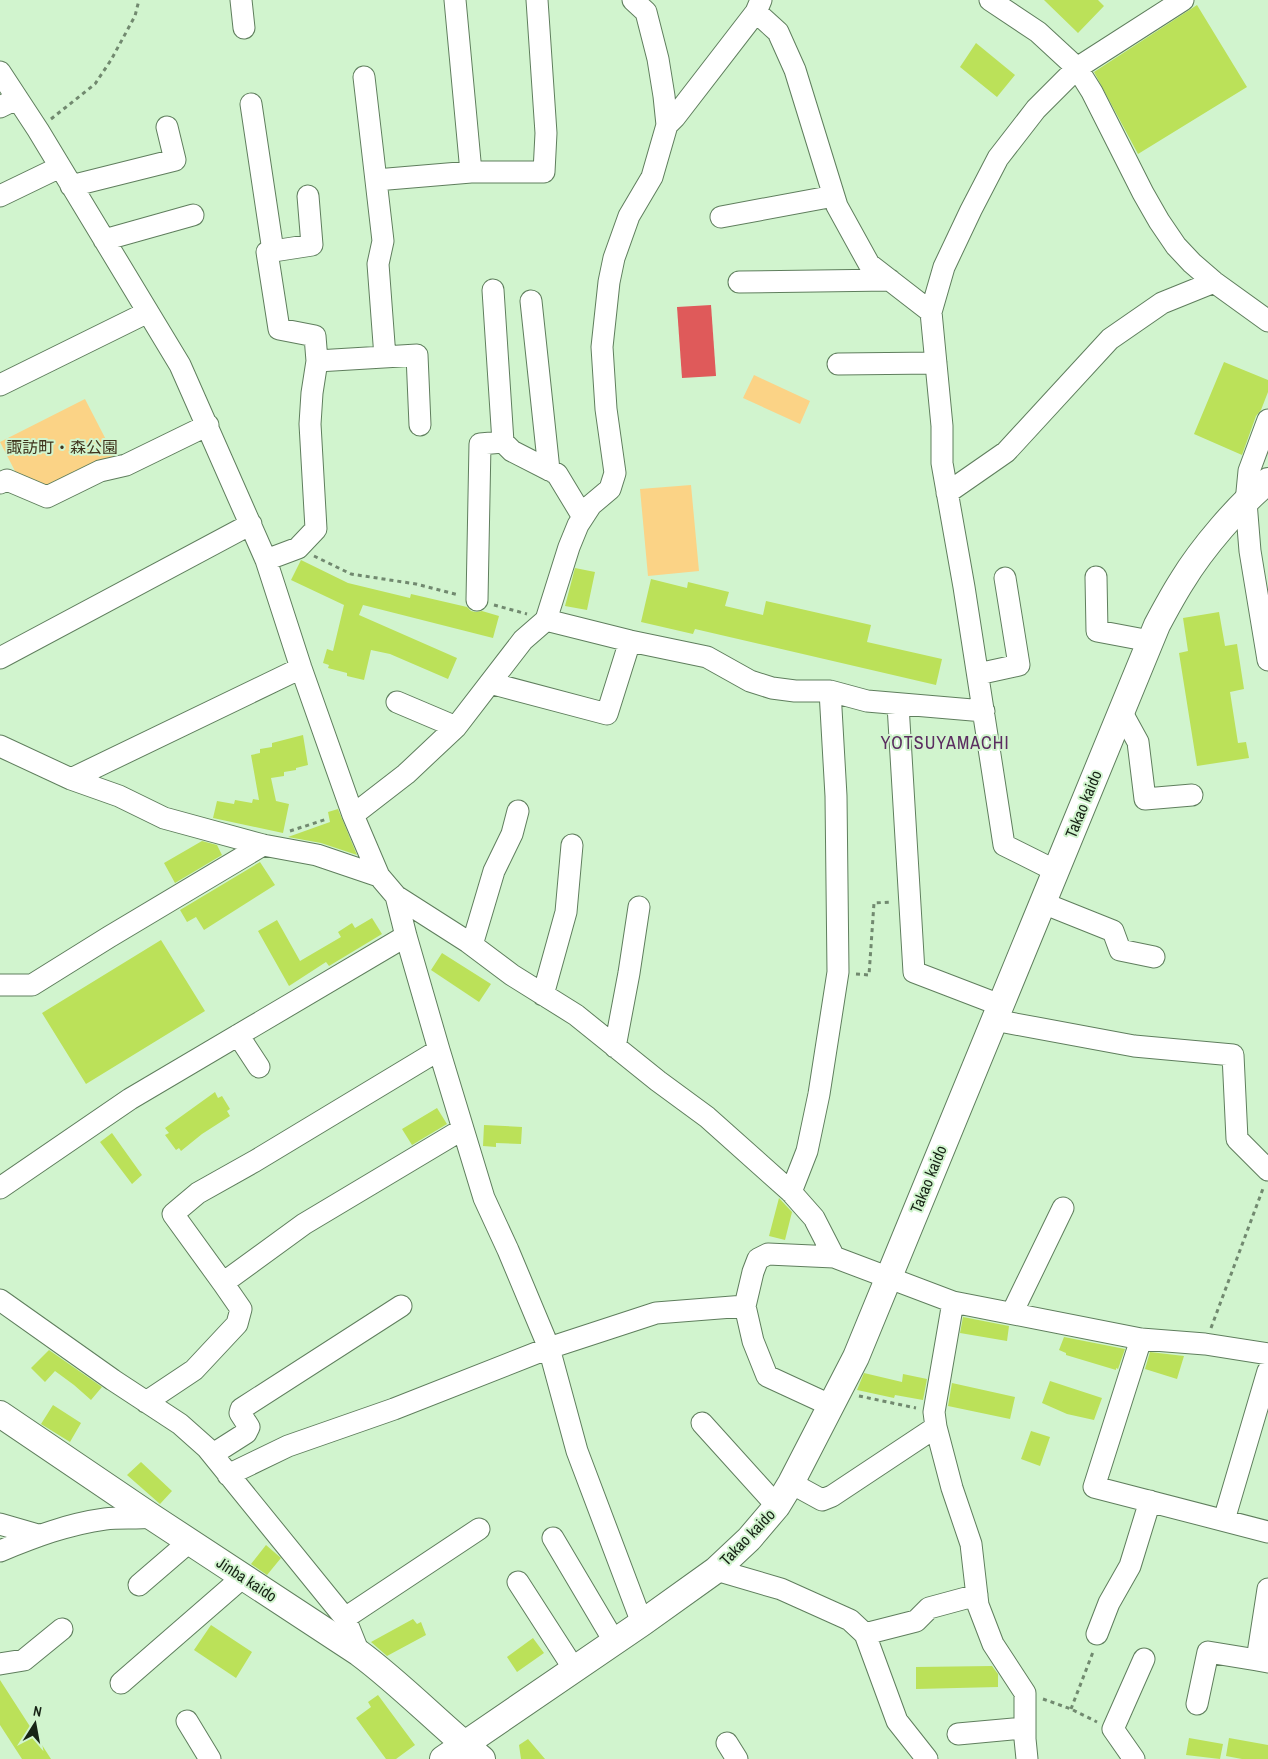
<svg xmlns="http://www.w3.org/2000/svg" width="1268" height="1759" viewBox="0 0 1268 1759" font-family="'Archivo Narrow','Noto Sans JP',sans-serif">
<rect width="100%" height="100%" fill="#d1f4ce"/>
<!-- green -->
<path fill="#fbd386" d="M 754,375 L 810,401 L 800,424 L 743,398 Z
M 85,399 L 117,461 L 53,488 L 16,473 L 0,442 Z
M 691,485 L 699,571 L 648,576 L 640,489 Z"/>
<!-- water -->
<path fill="#df5a5a" d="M 711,305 L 716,376 L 682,378 L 677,307 Z"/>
<!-- building -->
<path fill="#bbe159" d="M 1044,0 L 1098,0 L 1104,6 L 1078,33 Z
M 1197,5 L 1247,87 L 1138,154 L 1094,72 Z
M 976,43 L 1015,75 L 997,97 L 960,67 Z
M 1224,362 L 1268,380 L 1268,392 L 1261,410 L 1256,416 L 1242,455 L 1194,434 Z
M 301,560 L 348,583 L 410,598 L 411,594 L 467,607 L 471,611 L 476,612 L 482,611 L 499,616 L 493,638 L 363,605 L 359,615 L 457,658 L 448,679 L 390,654 L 371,650 L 364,680 L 347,676 L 347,673 L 328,668 L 329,665 L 323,663 L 327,649 L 333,651 L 344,605 L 291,580 Z
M 575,568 L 595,572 L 587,610 L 565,606 Z
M 651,579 L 687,588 L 688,582 L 729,592 L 725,606 L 763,615 L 766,601 L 871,625 L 867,642 L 942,659 L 936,685 L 695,629 L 693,634 L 641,622 Z
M 1219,612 L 1225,646 L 1237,644 L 1244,689 L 1230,692 L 1238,743 L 1246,742 L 1249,758 L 1197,766 L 1179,653 L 1188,651 L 1183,618 Z
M 303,735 L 308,765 L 296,768 L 296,770 L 284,772 L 284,776 L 271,778 L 276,801 L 289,804 L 283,833 L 213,818 L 217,801 L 234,804 L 235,800 L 252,803 L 253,799 L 259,800 L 251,755 L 260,753 L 260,749 L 272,747 L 272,743 Z
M 338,809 L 357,855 L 321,843 L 288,837 L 330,822 L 328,812 Z
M 202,841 L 217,845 L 222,855 L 175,883 L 164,863 Z
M 260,862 L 275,885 L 204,930 L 196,917 L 187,922 L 180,910 Z
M 372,918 L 382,934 L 329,966 L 326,962 L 289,986 L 258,931 L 277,920 L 300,961 L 341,937 L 338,932 L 352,923 L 355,928 Z
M 161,940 L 205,1011 L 86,1084 L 42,1013 Z
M 442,953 L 491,984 L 479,1002 L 431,970 Z
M 215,1092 L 218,1098 L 222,1096 L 230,1109 L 227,1111 L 230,1116 L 202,1134 L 181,1151 L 179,1148 L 176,1150 L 165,1135 L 169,1133 L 165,1128 Z
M 437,1108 L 447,1124 L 412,1145 L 402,1129 Z
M 484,1125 L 522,1127 L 521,1144 L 496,1143 L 496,1147 L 483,1146 Z
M 112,1133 L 142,1175 L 132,1184 L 100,1142 Z
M 779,1198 L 792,1212 L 785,1240 L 769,1236 Z
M 963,1317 L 1009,1326 L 1007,1341 L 960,1333 Z
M 1064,1337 L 1125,1349 L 1118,1369 L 1116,1368 L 1116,1370 L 1066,1355 L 1066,1353 L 1059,1350 Z
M 49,1350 L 102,1387 L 91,1400 L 74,1385 L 55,1371 L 45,1382 L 31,1368 Z
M 1150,1352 L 1184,1356 L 1177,1379 L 1145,1369 Z
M 864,1373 L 902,1382 L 903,1374 L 927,1379 L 923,1400 L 895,1395 L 894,1398 L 857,1390 Z
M 1050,1381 L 1102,1398 L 1094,1420 L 1067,1414 L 1042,1403 Z
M 952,1383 L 1015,1397 L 1010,1419 L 948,1406 Z
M 53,1405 L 81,1423 L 70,1442 L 41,1424 Z
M 1031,1431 L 1050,1437 L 1040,1466 L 1021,1459 Z
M 141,1462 L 172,1491 L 160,1504 L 127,1475 Z
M 266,1545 L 281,1558 L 267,1575 L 251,1564 Z
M 413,1619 L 417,1624 L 421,1622 L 426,1635 L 387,1656 L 371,1642 Z
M 211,1625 L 252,1652 L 236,1678 L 194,1650 Z
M 533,1638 L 544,1653 L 517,1672 L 507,1657 Z
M 992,1666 L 998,1674 L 998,1687 L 916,1689 L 916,1667 Z
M 0,1680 L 51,1759 L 22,1759 L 0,1725 Z
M 378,1695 L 415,1745 L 396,1759 L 386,1759 L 356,1718 L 371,1707 L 368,1702 Z
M 1189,1738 L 1223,1744 L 1220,1759 L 1186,1755 Z
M 1229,1738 L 1268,1745 L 1268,1759 L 1242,1759 L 1226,1756 Z
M 528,1739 L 545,1759 L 521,1759 L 519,1745 Z"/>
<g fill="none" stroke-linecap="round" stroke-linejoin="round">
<defs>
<path id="minor" d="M 241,0 L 244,28
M 455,0 L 471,172
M 990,0 L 1038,32 L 1077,68 L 1092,92 L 1143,193 L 1159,221 L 1176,246 L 1192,263 L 1214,282 L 1268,321
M 756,12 L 778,32 L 795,70 L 837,206 L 869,264 L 931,312
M 0,72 L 38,130 L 180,365 L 266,560 L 301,668 L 353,815 L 379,876 L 396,896 L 406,936 L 439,1050 L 484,1198 L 508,1250 L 549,1348 L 577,1451 L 642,1623
M 364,77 L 383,241 L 378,264 L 385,357
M 251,104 L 273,251
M 0,107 L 16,99
M 667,125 L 675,117 L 756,12 L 761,0
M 376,180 L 471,172 L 544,172 L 546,133 L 537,0
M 71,186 L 175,160 L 167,127
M 0,196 L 60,167
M 721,217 L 834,196
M 104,240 L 193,215
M 739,282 L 890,280
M 493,290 L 503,442 L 512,451 L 557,474 L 583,517
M 531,301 L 549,470
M 317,361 L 417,355 L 420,425
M 838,364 L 936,363
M 0,385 L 148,312
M 1268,420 L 1249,471 L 1246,502 L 1250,551 L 1268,660
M 0,483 L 7,480 L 47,497 L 100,471 L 126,465 L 208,425
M 947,493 L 1006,452 L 1110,339 L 1162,303 L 1214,282
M 266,560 L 298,548 L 316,529 L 310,424 L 312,393 L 317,361 L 315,336 L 279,329 L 267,252 L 312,245 L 308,196
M 1096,577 L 1097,631 L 1150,641
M 477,600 L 480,444 L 503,442
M 546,620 L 630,641 L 707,657 L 750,681 L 772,688 L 795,691 L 830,691 L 867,701 L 984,711
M 0,658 L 251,524
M 978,674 L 1019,665 L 1005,578
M 490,683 L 607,714 L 630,641
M 397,702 L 456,727
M 898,705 L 914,972 L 1000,1005
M 1121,711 L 1138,742 L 1145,799 L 1192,795
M 0,746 L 71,779 L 119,796 L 164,818 L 263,845 L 317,855 L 379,876
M 71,779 L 301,668
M 353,815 L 406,774 L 456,727 L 523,640 L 546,620 L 569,547 L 578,525 L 591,505 L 610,489 L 615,473 L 606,409 L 602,347 L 609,282 L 614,258 L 629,216 L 652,177 L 667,125 L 664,96 L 658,59 L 646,12 L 633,0
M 1056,871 L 1004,845 L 964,587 L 942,463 L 942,426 L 931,312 L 944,267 L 971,210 L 998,158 L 1036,109 L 1077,68 L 1183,0
M 396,896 L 468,942 L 512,975 L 576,1015 L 658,1081 L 707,1117 L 791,1192 L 814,1218 L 834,1257
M 1043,903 L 1113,931 L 1120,950 L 1154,957
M 472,945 L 494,871 L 512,834 L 518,811
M 0,985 L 32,985 L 109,937 L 263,845
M 543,995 L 566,912 L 572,845
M 994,1020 L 1134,1046 L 1233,1055 L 1237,1139 L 1268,1170
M 238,1035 L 259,1067
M 615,1047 L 629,973 L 639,907
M 439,1050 L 255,1161 L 198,1193 L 173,1214 L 223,1283 L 304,1224 L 463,1129
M 0,1188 L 130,1099 L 406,936
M 791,1192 L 807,1151 L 819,1094 L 838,972 L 836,796 L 830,691
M 0,1300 L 113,1380 L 180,1424 L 207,1448 L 345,1618 L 359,1653
M 953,1302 L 934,1412 L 936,1427 L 952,1488 L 971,1544 L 978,1605 L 993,1644 L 1025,1693 L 1025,1739 L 1027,1759
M 1012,1313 L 1063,1208
M 1141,1339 L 1094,1487 L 1268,1532
M 146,1402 L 194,1370 L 237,1324 L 241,1309 L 223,1283
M 832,1406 L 767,1376 L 753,1341 L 745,1306 L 753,1272 L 758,1259 L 768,1254 L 834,1257 L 953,1302 L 1141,1339 L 1205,1344 L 1268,1354
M 702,1423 L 777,1506
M 213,1454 L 246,1433 L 249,1427 L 240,1413 L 241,1409 L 401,1306
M 228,1475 L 288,1446 L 394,1409 L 549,1348 L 656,1313 L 745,1306
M 791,1483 L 822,1500 L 832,1496 L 936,1427
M 1224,1520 L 1268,1371
M 0,1524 L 38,1535
M 553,1538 L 614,1641
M 0,1551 C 34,1537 68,1524 105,1519 C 120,1517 136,1519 152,1517
M 716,1570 L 781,1589 L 850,1620 L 865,1634 L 897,1721 L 927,1759
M 518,1582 L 574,1669
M 139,1585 L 189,1542
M 1268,1589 L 1257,1660 L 1268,1662
M 345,1618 L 479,1529
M 865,1634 L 916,1621 L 929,1608 L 977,1595
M 1097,1634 L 1109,1603 L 1130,1566 L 1150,1501
M 0,1664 L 24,1660 L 62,1629
M 121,1683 L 243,1577
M 1197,1704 L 1208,1652 L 1257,1660
M 187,1721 L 210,1759
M 958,1734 L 1024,1728
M 727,1743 L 737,1759
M 1134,1759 L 1113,1729 L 1144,1659"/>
<path id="major" d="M 0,1414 L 152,1517 L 359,1653 C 402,1685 440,1725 482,1759
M 443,1759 L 642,1623 L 716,1570 L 749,1539 L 777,1506 L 791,1483 L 856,1357 L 1157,625 C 1165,610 1173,595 1182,581 C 1202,548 1238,506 1268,481"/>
</defs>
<!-- minor casing -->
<use href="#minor" stroke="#5f7e5d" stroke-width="23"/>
<!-- major casing -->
<use href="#major" stroke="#5f7e5d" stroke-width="28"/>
<!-- path -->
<path stroke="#71896f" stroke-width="3" stroke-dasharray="4 4" stroke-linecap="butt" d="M 51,119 L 95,84 L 111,60 L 135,16 L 139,0
M 314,556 L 351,574 L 416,584 L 459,595
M 494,605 L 527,614
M 290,831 L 327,819
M 856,974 L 869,975 L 874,903 L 892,902
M 1211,1328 L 1264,1186
M 859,1396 L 916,1408
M 1043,1699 L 1071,1709 L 1097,1722
M 1071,1709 L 1093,1652"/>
<!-- minor -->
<use href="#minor" stroke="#fff" stroke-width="21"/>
<!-- major -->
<use href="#major" stroke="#fff" stroke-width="26"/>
</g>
<g text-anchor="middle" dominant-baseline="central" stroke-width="4" stroke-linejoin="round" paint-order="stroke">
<!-- park labels -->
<g font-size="16" fill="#40341e" stroke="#d1f4ce">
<text x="62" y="447">諏訪町・森公園</text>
</g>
<!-- street labels -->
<g font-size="16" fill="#162315" stroke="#d1f4ce">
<text transform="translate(1083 804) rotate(-68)">Takao kaido</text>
<text transform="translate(928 1179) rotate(-68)">Takao kaido</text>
<text transform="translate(747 1537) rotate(-46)">Takao kaido</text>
<text transform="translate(247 1579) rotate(33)">Jinba kaido</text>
</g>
<!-- neighbourhood labels -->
<g font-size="18" letter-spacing="1" fill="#5b2d60" stroke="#d1f4ce">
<text x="945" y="742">YOTSUYAMACHI</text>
</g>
</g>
<!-- north arrow -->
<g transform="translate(35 1724) rotate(11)" stroke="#d1f4ce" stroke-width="4" paint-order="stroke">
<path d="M0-4L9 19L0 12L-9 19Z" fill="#162315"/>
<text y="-8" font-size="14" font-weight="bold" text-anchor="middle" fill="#162315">N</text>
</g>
</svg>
